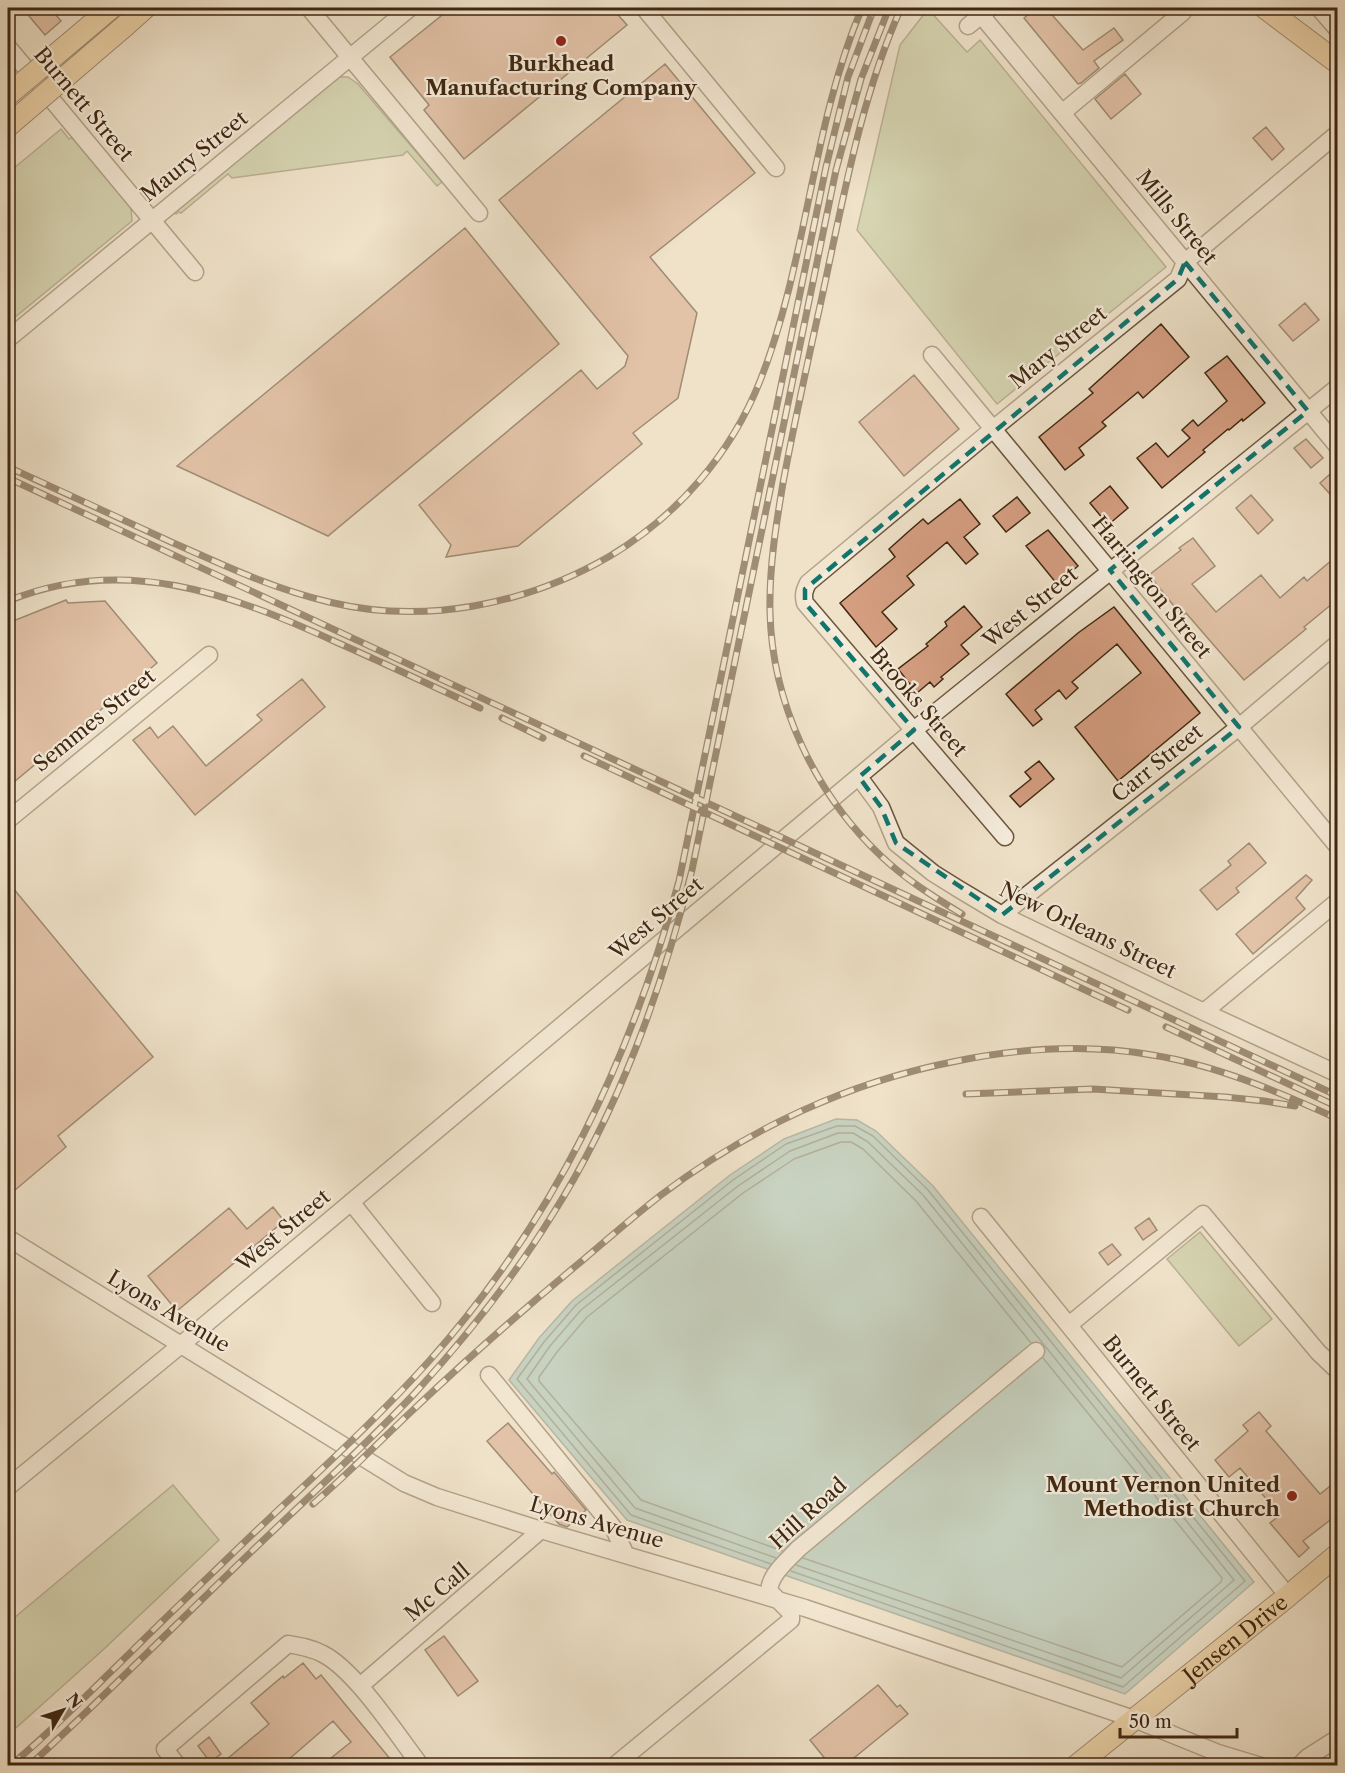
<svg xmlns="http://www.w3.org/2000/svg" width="1345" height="1773" viewBox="0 0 1345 1773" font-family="'Libre Caslon Text',serif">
<rect width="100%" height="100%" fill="#efe2c9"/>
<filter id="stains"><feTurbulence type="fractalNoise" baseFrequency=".00333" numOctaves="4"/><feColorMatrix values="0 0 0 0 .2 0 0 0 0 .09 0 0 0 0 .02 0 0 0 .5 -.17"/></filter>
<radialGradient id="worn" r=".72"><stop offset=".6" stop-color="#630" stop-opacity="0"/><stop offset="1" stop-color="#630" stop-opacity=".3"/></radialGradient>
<!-- green -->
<path fill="#b9c396" stroke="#7c7553" stroke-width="1.5" d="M 928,9 L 967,52 L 980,40 L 1166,267 L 997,404 L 857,230 L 900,45 Z
M 336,77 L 348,77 L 358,84 L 442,182 L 437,186 L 407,151 L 403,155 L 232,178 L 228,174 L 181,213 L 179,212 L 176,214 L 173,211 Z
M 61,129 L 69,139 L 73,137 L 131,208 L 132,221 L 8,323 L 8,173 Z
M 1200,1232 L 1272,1319 L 1239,1346 L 1167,1259 Z
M 173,1485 L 219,1540 L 104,1649 L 8,1735 L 8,1623 Z"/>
<!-- water -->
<path fill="#9abeb6" stroke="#768274" stroke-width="1.5" d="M 836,1119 L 857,1120 L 876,1131 L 933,1186 L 1254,1582 L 1125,1694 L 627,1520 L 509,1380 L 539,1338 L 572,1301 L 730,1175 L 784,1139 Z"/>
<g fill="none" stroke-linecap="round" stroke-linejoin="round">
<!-- shore -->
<path stroke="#6c7263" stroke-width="1.5" d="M 783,1551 L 641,1500 L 539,1381 L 539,1377 L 557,1352 L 587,1317 L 743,1193 L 794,1159 L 841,1142 L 851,1142 L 863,1149 L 916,1201 L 1031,1343
M 776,1558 L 635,1508 L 527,1379 L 550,1346 L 581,1310 L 738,1186 L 790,1151 L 838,1133 L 853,1133 L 868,1142 L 923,1195 L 1234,1580 L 1121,1678 L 796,1565
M 803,1558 L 1122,1667 L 1221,1582 L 1222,1578 L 1043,1358
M 771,1564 L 631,1515 L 517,1379 L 544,1342 L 576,1305 L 733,1180 L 786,1144 L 837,1126 L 855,1126 L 873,1136 L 928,1190 L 1245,1581 L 1123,1687 L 791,1571"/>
</g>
<!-- building -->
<path fill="#d59e81" stroke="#3f2710" stroke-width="1.5" d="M 38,8 L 50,8 L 61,21 L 45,35 L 29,16 Z
M 451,8 L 612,8 L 627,25 L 464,159 L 424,110 L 429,105 L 390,57 Z
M 1036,8 L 1046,8 L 1083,50 L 1114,28 L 1123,40 L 1094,61 L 1099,68 L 1081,83 L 1078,84 L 1024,18 Z
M 665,64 L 755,173 L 650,257 L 697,313 L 678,398 L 633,433 L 642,444 L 518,546 L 446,557 L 451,545 L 419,505 L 581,370 L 597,389 L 625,366 L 628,356 L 499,200 Z
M 1125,74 L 1141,94 L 1111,119 L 1095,99 Z
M 1266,127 L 1284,149 L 1272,160 L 1253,138 Z
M 465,228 L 559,344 L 328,536 L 177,466 Z
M 1305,303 L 1319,320 L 1293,341 L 1279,325 Z
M 1161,324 L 1189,357 L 1143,398 L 1138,392 L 1102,422 L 1106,426 L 1079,448 L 1084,455 L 1065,470 L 1039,437 L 1093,393 L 1089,389 Z
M 1227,356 L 1265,403 L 1243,421 L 1242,419 L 1229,430 L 1228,429 L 1203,450 L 1205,452 L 1162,488 L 1137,458 L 1156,443 L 1168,457 L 1190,438 L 1182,430 L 1193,420 L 1198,426 L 1227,401 L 1205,373 Z
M 914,375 L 959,429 L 904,476 L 859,422 Z
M 1306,439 L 1323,458 L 1311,468 L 1294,448 Z
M 1329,475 L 1338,484 L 1338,503 L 1320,483 Z
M 1110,486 L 1128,508 L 1108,525 L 1090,503 Z
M 1251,495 L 1273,520 L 1258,534 L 1236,508 Z
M 1017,497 L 1030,513 L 1006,532 L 993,516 Z
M 960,499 L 980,524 L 964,537 L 978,554 L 966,564 L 947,542 L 907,576 L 914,585 L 882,612 L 897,629 L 876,647 L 840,603 L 895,557 L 889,549 L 908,532 L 923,519 L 928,524 Z
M 1048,530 L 1078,566 L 1057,584 L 1026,546 Z
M 1193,538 L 1215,566 L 1192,584 L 1216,612 L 1261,575 L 1280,598 L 1304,577 L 1307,581 L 1332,560 L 1338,567 L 1338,599 L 1304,627 L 1306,629 L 1244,680 L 1186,613 L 1182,616 L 1149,575 L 1181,550 L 1179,548 Z
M 66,600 L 68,603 L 105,601 L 157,663 L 14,782 L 8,775 L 8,623 Z
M 964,606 L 982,627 L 961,645 L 969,654 L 941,677 L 943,679 L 934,687 L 930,682 L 917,693 L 898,669 L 928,646 L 926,644 L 947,626 L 945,622 Z
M 1114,607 L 1200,713 L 1118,781 L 1075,727 L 1141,673 L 1117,644 L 1072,682 L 1078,688 L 1066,699 L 1059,690 L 1035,710 L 1042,719 L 1033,726 L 1006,694 L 1078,633 Z
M 302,679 L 325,707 L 195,815 L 133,740 L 150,727 L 158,738 L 173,726 L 206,766 L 262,720 L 257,715 Z
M 1039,761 L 1054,779 L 1020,807 L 1010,796 L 1031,779 L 1025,772 Z
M 1249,843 L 1266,863 L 1236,888 L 1239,892 L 1217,910 L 1200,890 L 1231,865 L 1228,861 Z
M 1306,875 L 1312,880 L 1296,898 L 1305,909 L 1253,954 L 1236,934 Z
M 8,882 L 153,1057 L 58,1136 L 66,1147 L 8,1196 Z
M 273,1207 L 284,1221 L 177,1311 L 148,1276 L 229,1208 L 247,1229 Z
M 1149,1218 L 1157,1230 L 1143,1240 L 1135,1228 Z
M 1112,1244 L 1121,1255 L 1108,1265 L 1099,1253 Z
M 1259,1412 L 1271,1426 L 1266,1431 L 1320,1494 L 1338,1480 L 1338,1514 L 1303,1541 L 1309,1548 L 1299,1557 L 1270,1523 L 1280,1515 L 1240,1468 L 1229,1477 L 1215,1460 L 1248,1431 L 1243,1425 Z
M 508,1423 L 552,1474 L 554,1472 L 586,1510 L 567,1527 L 559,1524 L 487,1441 Z
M 444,1636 L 478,1681 L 458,1696 L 425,1650 Z
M 303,1663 L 316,1679 L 321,1675 L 396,1766 L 321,1766 L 351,1742 L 333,1721 L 288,1760 L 293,1766 L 233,1766 L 227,1759 L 269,1724 L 251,1703 L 283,1676 L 284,1678 Z
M 878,1685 L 897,1707 L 900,1705 L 908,1714 L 844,1766 L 831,1766 L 810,1740 Z
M 209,1737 L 221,1754 L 210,1762 L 198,1746 Z"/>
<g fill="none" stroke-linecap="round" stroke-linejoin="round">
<defs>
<path id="minor" d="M 309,8 L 479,213
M 644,8 L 776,168
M 1319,8 L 1338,30
M 981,15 L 1338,447
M 968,26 L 990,8
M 8,47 L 195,272
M 1062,113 L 1183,12
M 8,339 L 410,8
M 932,355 L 1338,847
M 859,777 L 881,807 L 896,843 L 933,873 L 957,888 L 1002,915 L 1204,1012 L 1338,1074
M 8,820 L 209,655
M 1005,837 L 805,603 C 803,595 804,591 808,583 L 993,429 L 1178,279 L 1185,262 L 1338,133
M 1002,915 L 1239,727 L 1338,643
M 1204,1012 L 1338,901
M 351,1202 L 432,1303
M 981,1217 L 1288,1596
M 8,1238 L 404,1483 L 437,1497 L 541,1530 L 805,1608 L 1134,1719 L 1218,1753 L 1261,1766
M 1069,1325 L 1203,1214 L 1318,1352 L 1338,1371
M 489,1375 L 613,1527 L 625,1553
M 8,1487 L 182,1344 L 914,730 L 1338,387
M 360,1686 L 541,1530
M 178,1766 L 165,1749 L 288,1644 C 300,1646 312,1648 323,1654 C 356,1671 397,1735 421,1766
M 614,1766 L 791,1620 L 791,1613 L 769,1591 C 770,1574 787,1561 798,1549 L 1036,1351
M 1299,1766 L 1308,1757 L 1338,1738"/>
<g id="major">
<path d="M 1265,8 L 1338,63"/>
<path d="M 126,25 L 145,8"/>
<path id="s1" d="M 1076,1766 L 1288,1596 L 1338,1554"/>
</g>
</defs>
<!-- minor casing -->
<use href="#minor" stroke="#6b563e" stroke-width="19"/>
<!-- major casing -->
<use href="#major" stroke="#3f2710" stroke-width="23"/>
<!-- minor -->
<use href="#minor" stroke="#f5ecdc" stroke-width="16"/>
<!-- major -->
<use href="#major" stroke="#e8c184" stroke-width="21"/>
<defs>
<path id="rail" d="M 901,8 C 859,102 842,206 820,306 C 807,365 794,424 783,483 C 776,525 769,568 770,612 C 772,703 815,794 881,856 C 905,879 934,897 962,914
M 8,467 C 61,491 115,516 169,541 C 221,564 273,589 329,602 C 424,625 526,605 610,556 C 678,515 731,454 760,381 C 808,260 811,127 862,8
M 8,478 L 1338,1096
M 8,601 C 123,554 229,593 336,642 C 384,663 432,686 480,708
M 502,718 L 543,738
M 584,756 L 1128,1010
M 1166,1027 L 1338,1107
M 966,1094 L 1093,1089 L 1225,1097 L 1264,1101 L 1295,1106
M 313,1504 C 348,1474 380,1441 413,1410 C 468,1358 525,1308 583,1260 C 609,1238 634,1216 661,1195 C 748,1129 849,1082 957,1061 C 1021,1048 1087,1044 1152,1055 C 1216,1065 1279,1092 1338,1119
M 10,1766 C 52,1731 91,1691 130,1653 C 163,1620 198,1587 232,1554 C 298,1490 368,1429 430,1360 C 555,1219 630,1061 679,881 L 826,167 L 848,77 L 874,8
M 29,1766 C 105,1696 177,1623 251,1552 C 306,1499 363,1448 415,1393 C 465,1338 512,1280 551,1217 C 619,1110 661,992 692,870 L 836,170 L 861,79 L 889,8"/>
</defs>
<!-- rail casing -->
<use href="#rail" stroke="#3f2710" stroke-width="7"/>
<!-- rail -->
<use href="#rail" stroke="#f5ecdc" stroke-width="4.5" stroke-dasharray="14" stroke-linecap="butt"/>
<defs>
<path id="major-bridge" d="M 8,95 L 111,8
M 8,126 L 126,25"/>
</defs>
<!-- major-bridge casing -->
<use href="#major-bridge" stroke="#3f2710" stroke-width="23" stroke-linecap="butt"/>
<!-- major-bridge -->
<use href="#major-bridge" stroke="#e8c184" stroke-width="21"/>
</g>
<!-- marked area -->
<path d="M0 0H1345V1773H0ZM 1185,262 L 1308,411 L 1110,570 L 1239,727 L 1002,915 L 896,843 L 881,807 L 859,777 L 914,730 L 805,603 L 805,589 L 1178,279 Z" fill="#efe2c9" fill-opacity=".55" fill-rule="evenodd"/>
<path fill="none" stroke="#0f766e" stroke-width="4.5" stroke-dasharray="12 8" stroke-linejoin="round" d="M 1185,262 L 1308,411 L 1110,570 L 1239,727 L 1002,915 L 896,843 L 881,807 L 859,777 L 914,730 L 805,603 L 805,589 L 1178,279 Z"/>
<!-- markers -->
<g fill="#8f2418" stroke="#f5ecdc" stroke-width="2">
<circle cx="561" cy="41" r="6"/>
<circle cx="1292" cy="1496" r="6"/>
</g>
<g text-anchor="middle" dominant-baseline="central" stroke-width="4.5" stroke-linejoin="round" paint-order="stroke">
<!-- poi labels -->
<g font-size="21" font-weight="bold" fill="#3f2710" stroke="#f5ecdc">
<text x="561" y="63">Burkhead<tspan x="561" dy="24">Manufacturing Company</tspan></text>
<text x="1280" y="1484" text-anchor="end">Mount Vernon United<tspan x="1280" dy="24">Methodist Church</tspan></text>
</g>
<!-- street labels -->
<g font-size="21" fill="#3f2710" stroke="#f5ecdc">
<text transform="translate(84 104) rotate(50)">Burnett Street</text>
<text transform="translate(194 156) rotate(-39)">Maury Street</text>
<text transform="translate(1177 217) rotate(51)">Mills Street</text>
<text transform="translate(1058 347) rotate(-39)">Mary Street</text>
<text transform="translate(1152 587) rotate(51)">Harrington Street</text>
<text transform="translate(1030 607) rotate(-39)">West Street</text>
<text transform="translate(919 702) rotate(49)">Brooks Street</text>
<text transform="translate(94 720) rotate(-39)">Semmes Street</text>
<text transform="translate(1157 763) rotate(-39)">Carr Street</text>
<text transform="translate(656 918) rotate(-40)">West Street</text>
<text transform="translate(1088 930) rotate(26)">New Orleans Street</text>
<text transform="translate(283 1230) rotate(-40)">West Street</text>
<text transform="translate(169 1311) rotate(31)">Lyons Avenue</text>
<text transform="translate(1152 1393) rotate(51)">Burnett Street</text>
<text transform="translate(808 1513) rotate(-42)">Hill Road</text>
<text transform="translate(597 1522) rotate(16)">Lyons Avenue</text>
<text transform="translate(437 1592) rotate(-40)">Mc Call</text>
<text stroke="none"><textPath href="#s1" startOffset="204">Jensen Drive</textPath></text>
</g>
</g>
<!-- margin -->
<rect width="1345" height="1773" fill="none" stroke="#efe2c9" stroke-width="30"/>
<rect x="9" y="9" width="1327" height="1755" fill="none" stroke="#3f2710" stroke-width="3"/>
<rect x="15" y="15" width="1315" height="1743" fill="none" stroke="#3f2710" stroke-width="1.5"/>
<!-- north arrow -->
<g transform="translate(63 1710) rotate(51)" stroke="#f5ecdc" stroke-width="4.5" paint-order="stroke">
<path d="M0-4.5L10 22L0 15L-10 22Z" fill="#3f2710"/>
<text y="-9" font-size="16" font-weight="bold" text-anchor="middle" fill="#3f2710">N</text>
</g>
<!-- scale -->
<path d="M1120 1728v9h117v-9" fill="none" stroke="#3f2710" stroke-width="3"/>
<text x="1129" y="1728" font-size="18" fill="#3f2710" stroke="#f5ecdc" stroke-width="4.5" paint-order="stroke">50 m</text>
<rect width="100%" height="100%" filter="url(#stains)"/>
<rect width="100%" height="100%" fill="url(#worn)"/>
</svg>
